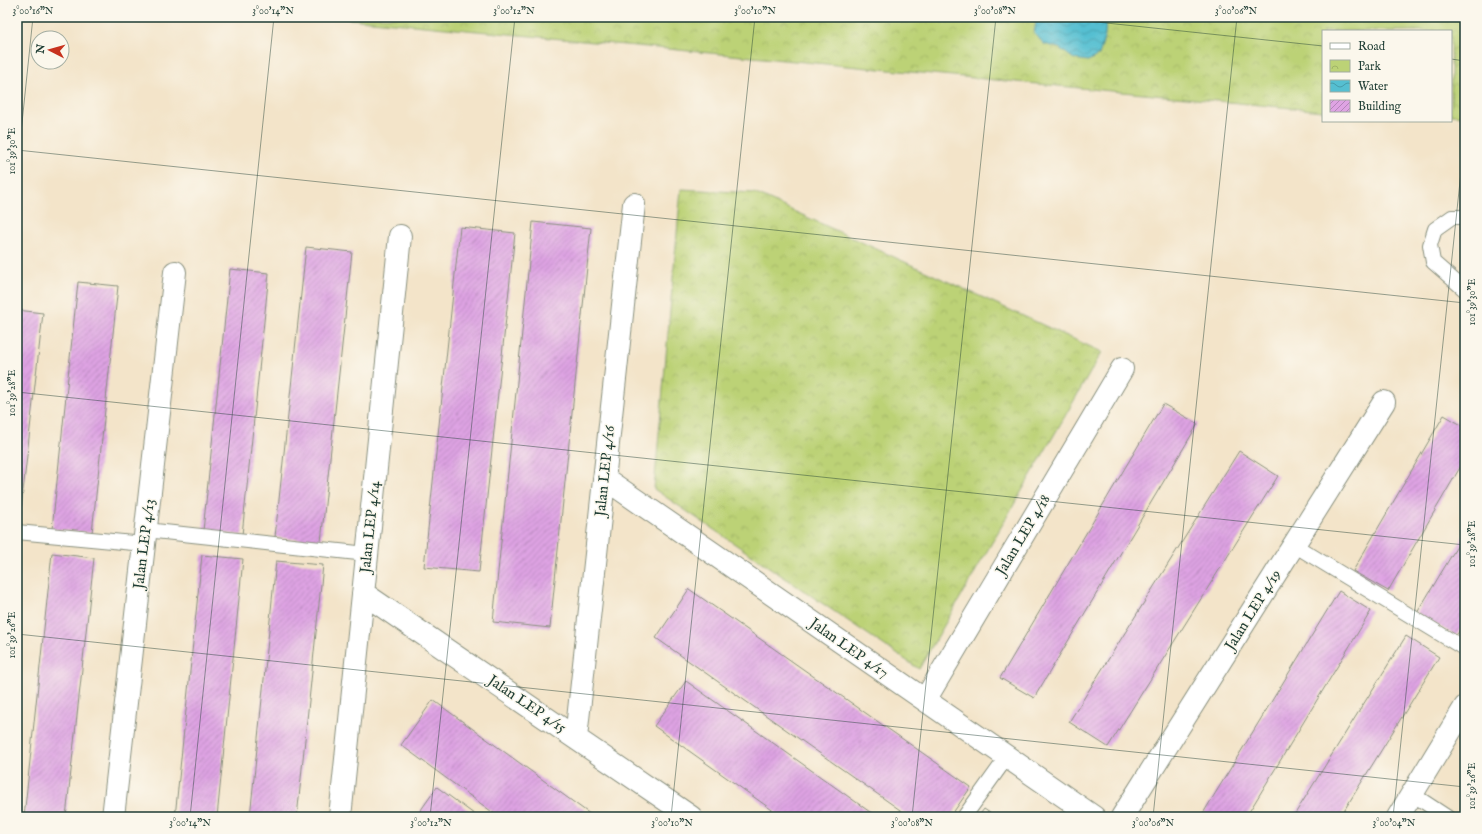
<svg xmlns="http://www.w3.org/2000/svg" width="1482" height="834" viewBox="0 0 1482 834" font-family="'IM FELL English',serif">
<defs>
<pattern id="park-crowns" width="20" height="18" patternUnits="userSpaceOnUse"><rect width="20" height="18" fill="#bcd276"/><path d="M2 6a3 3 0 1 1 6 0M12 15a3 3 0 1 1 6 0" fill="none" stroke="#a1b567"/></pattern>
<pattern id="water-waves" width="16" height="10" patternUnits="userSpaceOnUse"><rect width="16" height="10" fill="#55bfd1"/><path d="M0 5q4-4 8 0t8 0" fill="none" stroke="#469caa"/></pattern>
<pattern id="building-hatch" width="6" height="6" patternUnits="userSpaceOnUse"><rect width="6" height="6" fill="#dea3e3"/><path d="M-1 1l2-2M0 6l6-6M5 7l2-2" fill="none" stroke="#b386b9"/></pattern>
</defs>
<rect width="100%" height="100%" fill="#fbf7ec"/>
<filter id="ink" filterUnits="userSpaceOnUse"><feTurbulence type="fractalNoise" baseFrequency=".025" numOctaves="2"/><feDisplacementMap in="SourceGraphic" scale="8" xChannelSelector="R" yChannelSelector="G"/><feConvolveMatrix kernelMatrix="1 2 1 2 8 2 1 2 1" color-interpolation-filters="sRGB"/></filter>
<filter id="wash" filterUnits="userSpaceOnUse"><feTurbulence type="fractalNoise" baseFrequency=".012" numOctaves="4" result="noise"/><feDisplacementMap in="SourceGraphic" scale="16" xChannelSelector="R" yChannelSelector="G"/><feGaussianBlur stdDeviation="0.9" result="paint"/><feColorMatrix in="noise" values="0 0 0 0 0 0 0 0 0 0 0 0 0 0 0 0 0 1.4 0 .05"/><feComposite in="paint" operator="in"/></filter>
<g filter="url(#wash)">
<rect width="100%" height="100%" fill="#f3e4c9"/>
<!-- park -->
<path fill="url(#park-crowns)" stroke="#6e8855" d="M 329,17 L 1465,17 L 1465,116 L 1451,115 L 1451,31 L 1323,31 L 1323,111 Z
M 681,189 L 754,193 L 1102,352 L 919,669 L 654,489 Z"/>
<!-- water -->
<path fill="url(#water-waves)" stroke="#3a7e82" d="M 1037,17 L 1106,17 L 1105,35 L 1099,55 L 1088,61 L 1074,59 L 1059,48 L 1044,44 L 1034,33 Z"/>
<g id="blocks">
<!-- building -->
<path fill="url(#building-hatch)" d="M 533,222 L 591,228 L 550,628 L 493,622 Z
M 460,227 L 515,233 L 479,572 L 424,567 Z
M 306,247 L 352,252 L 321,542 L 275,537 Z
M 230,269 L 269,273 L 242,535 L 203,531 Z
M 78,282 L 118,286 L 92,533 L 52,529 Z
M 17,310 L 43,313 L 19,527 L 17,526 Z
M 1163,404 L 1198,424 L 1034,698 L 1000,678 Z
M 1444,415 L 1465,427 L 1465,459 L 1388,591 L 1353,571 Z
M 1239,451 L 1278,476 L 1108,747 L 1069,722 Z
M 1465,533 L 1465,622 L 1456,636 L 1417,613 Z
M 52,553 L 94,558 L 66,817 L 24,817 Z
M 202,555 L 243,559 L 217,817 L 175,817 Z
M 276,561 L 323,565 L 297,817 L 250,817 Z
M 689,589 L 971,787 L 950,817 L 910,817 L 656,638 Z
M 1339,591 L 1371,611 L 1246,817 L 1205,817 L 1202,815 Z
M 1406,636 L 1439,657 L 1340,817 L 1293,817 Z
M 686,681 L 877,817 L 782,817 L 654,726 Z
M 433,700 L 594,817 L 499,817 L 401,745 Z
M 437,787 L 478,817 L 416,817 Z
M 984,809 L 996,817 L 978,817 Z"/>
</g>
</g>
<g filter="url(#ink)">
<use href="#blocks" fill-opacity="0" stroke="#89907e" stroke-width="1"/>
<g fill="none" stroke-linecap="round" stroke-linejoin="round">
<defs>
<path id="lane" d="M 1465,217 L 1452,217 L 1435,229 L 1430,245 L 1433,262 L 1465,290
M 146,530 L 367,554
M 17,532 L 144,544
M 1294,545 L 1465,649
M 1412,794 L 1447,817
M 964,817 L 1007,757"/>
<path id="street" d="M 604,478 L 1094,817
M 363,593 L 691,817
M 925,700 L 1122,369
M 576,738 L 634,204
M 113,817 L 175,272
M 340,817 L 400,236
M 1122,817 L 1384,402
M 1398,817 L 1465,707"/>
</defs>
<!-- lane casing -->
<use href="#lane" stroke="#89907e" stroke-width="16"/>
<!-- street casing -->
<use href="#street" stroke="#89907e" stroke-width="24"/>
<!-- lane -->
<use href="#lane" stroke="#fff" stroke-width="14"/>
<!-- street -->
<use href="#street" stroke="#fff" stroke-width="22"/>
</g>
</g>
<!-- ticks -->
<path fill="none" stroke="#1f3d34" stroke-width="1" stroke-opacity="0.45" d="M 1050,17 L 1323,46M 1451,59 L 1465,61M 17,150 L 1465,303M 17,171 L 33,17M 17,392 L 1465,545M 17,634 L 1465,787M 190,817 L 274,17M 430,817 L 515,17M 671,817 L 755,17M 912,817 L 996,17M 1153,817 L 1237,17M 1393,817 L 1465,134"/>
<g text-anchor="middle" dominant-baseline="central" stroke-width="3" stroke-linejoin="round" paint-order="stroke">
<!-- street labels -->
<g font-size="15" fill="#1f3d34" stroke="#fbf7ec">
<text transform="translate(605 471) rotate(-84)">Jalan LEP 4/16</text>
<text transform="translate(370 527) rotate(-84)">Jalan LEP 4/14</text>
<text transform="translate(1023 535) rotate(-59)">Jalan LEP 4/18</text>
<text transform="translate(144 544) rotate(-83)">Jalan LEP 4/13</text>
<text transform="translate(1253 610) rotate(-58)">Jalan LEP 4/19</text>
<text transform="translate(849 648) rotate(35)">Jalan LEP 4/17</text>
<text transform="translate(527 704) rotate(34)">Jalan LEP 4/15</text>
</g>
</g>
<!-- margin -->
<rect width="1482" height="834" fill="none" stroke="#fbf7ec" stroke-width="44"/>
<!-- legend -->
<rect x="1322" y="30" width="130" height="92" fill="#fbf7ec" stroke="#a3ada2"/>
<rect x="1330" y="43" width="20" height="6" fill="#ffffff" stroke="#a3ada2"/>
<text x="1358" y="50" font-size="12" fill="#1f3d34">Road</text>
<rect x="1330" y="60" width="20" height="12" fill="url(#park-crowns)" stroke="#a3ada2"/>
<text x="1358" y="70" font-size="12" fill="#1f3d34">Park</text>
<rect x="1330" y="80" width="20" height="12" fill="url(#water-waves)" stroke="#a3ada2"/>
<text x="1358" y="90" font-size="12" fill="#1f3d34">Water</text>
<rect x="1330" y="100" width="20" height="12" fill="url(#building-hatch)" stroke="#a3ada2"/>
<text x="1358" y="110" font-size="12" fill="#1f3d34">Building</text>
<!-- north arrow -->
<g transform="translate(50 50) rotate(276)"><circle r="19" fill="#fbf7ec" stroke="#a3ada2"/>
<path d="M0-3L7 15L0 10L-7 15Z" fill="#c8321e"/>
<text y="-6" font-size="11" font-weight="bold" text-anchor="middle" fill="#1f3d34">N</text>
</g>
<rect x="22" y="22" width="1438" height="790" fill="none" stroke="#1f3d34" stroke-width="1.5"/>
<g font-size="10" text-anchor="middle" fill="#1f3d34">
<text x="33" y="14">3°00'16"N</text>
<text x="273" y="14">3°00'14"N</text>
<text x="514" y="14">3°00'12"N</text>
<text x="755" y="14">3°00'10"N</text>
<text x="995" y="14">3°00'08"N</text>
<text x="1236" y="14">3°00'06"N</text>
<text transform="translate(11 151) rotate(-90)" y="4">101°39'30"E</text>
<text transform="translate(1471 302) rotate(-90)" y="4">101°39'30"E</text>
<text transform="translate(11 393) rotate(-90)" y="4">101°39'28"E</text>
<text transform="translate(1471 544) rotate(-90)" y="4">101°39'28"E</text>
<text transform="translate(11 635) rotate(-90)" y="4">101°39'26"E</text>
<text transform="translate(1471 786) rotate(-90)" y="4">101°39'26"E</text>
<text x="190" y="826">3°00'14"N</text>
<text x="431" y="826">3°00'12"N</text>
<text x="672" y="826">3°00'10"N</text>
<text x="912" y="826">3°00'08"N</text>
<text x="1153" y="826">3°00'06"N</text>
<text x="1394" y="826">3°00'04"N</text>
</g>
</svg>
